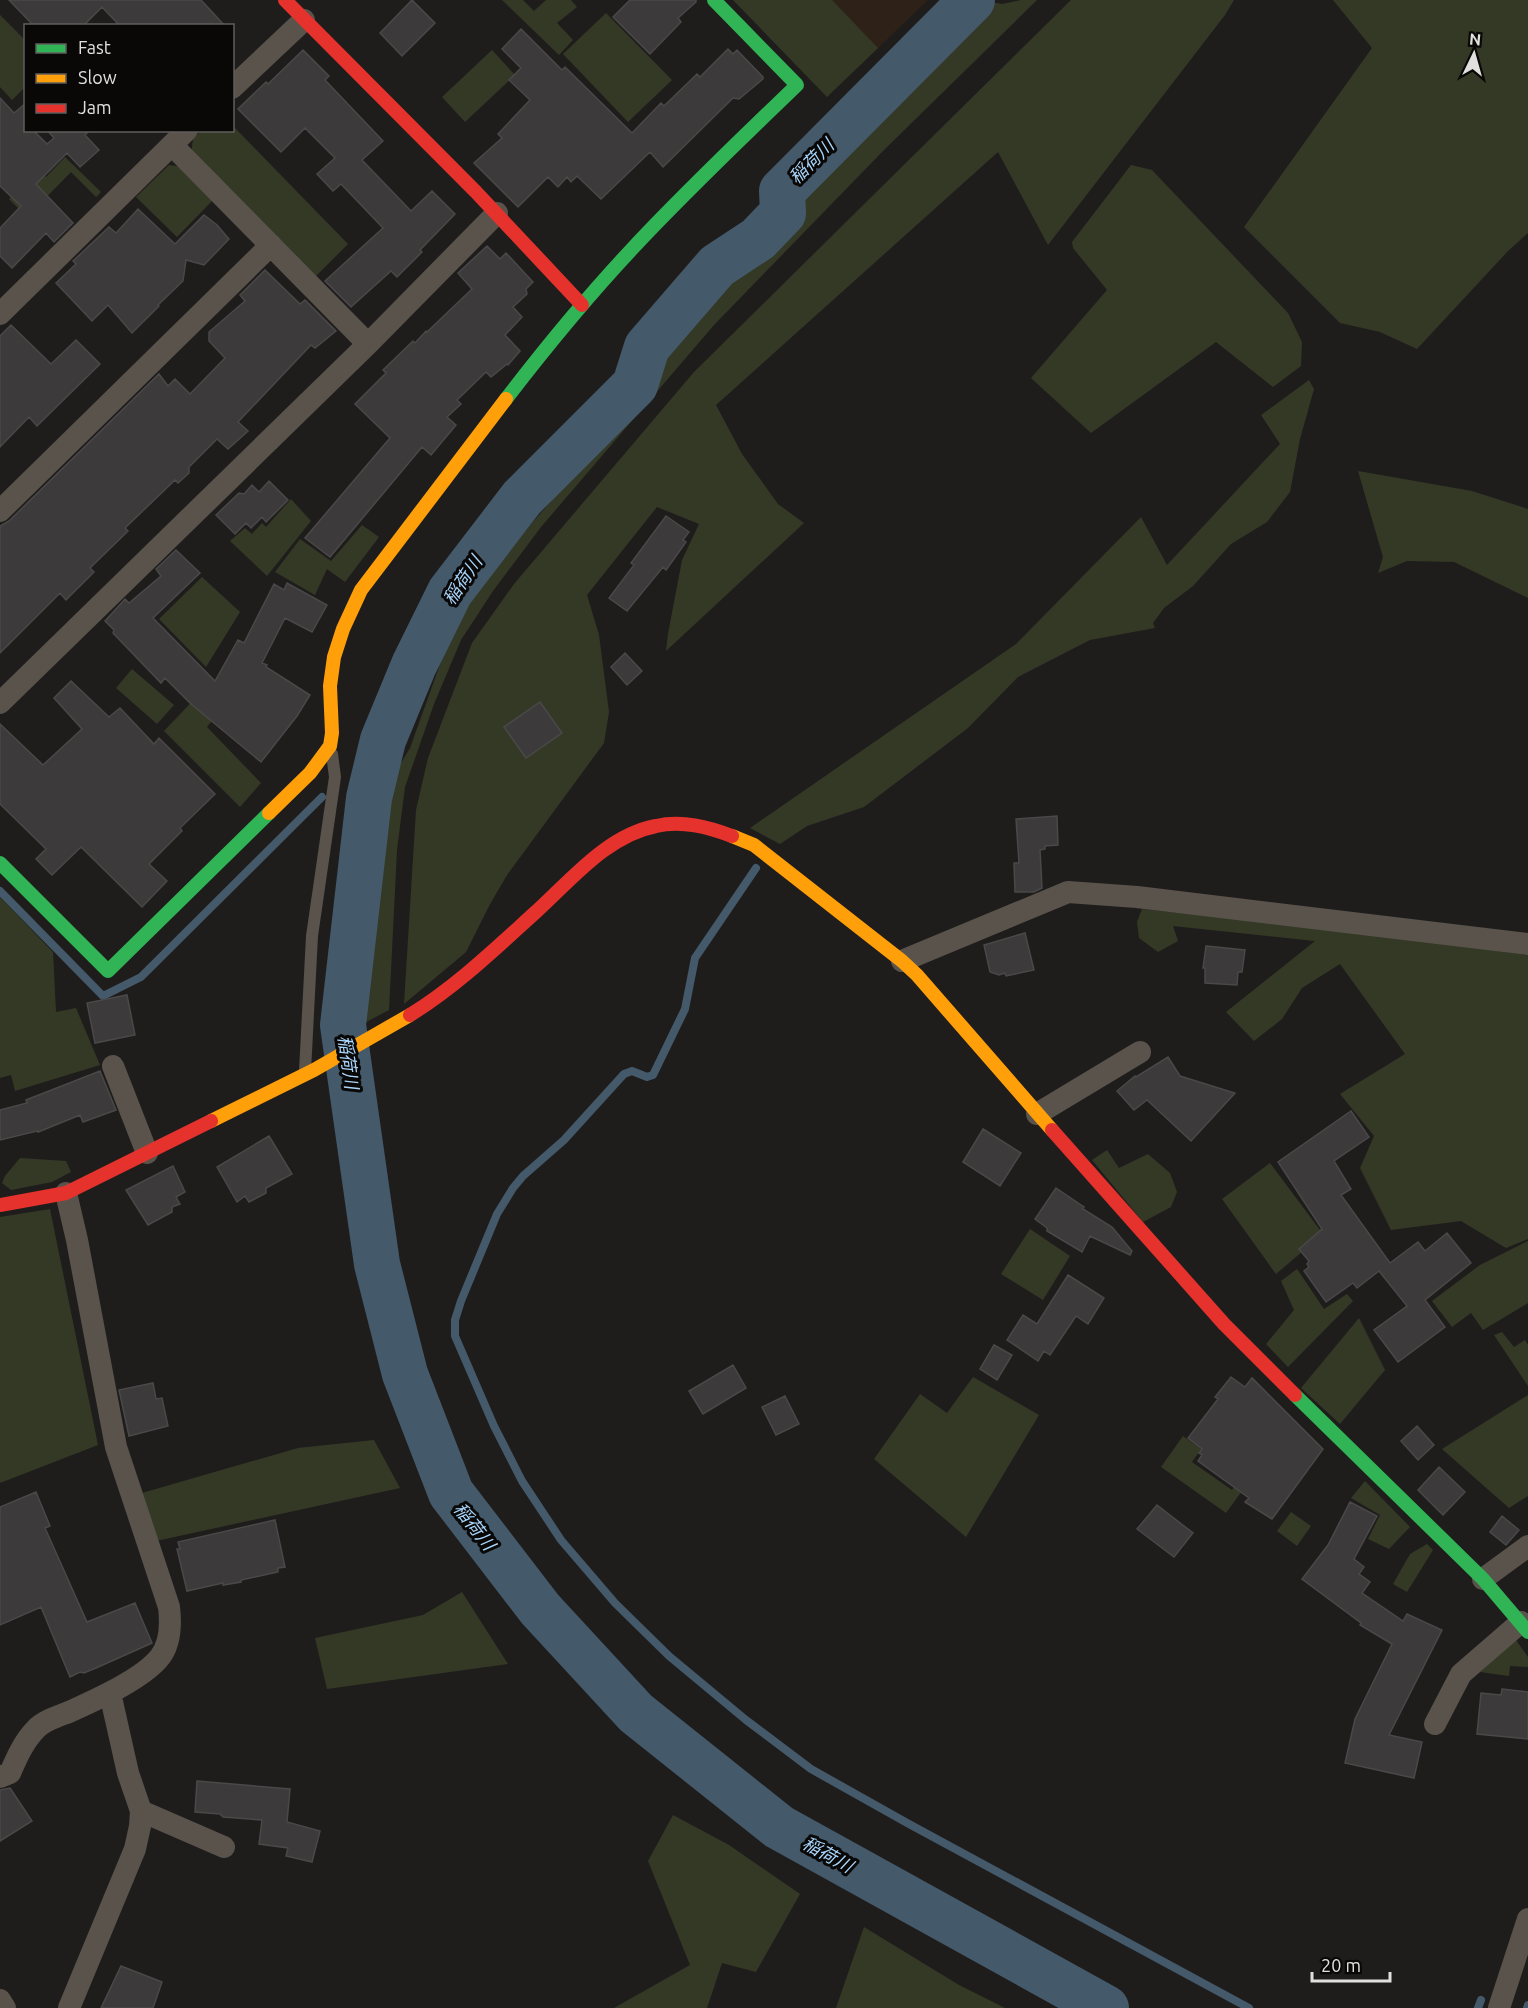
<svg xmlns="http://www.w3.org/2000/svg" width="1528" height="2008" viewBox="0 0 1528 2008" font-family="Ubuntu,'Noto Sans JP',sans-serif">
<rect width="100%" height="100%" fill="#1f1d1c"/>
<!-- commercial -->
<path fill="#2e2117" d="M 734,0 L 928,0 L 827,97 Z"/>
<!-- green -->
<path fill="#343926" d="M 502,0 L 523,0 L 534,11 L 546,0 L 571,0 L 577,7 L 557,23 L 573,40 L 559,55 Z
M 733,0 L 832,0 L 878,48 L 827,97 Z
M 980,0 L 1002,4 L 1021,0 L 1037,0 L 884,150 L 714,325 L 541,527 L 493,591 L 461,640 L 434,704 L 405,787 L 397,850 L 389,1010 L 351,1030 L 348,1024 L 383,793 L 410,748 L 447,645 L 474,596 L 532,523 L 639,400 L 690,317 L 736,278 L 774,237 L 800,216 L 797,190 L 891,99 Z
M 1071,0 L 1234,0 L 1225,15 L 1048,245 L 998,152 L 716,405 L 742,454 L 778,504 L 804,523 L 666,651 L 668,634 L 682,560 L 699,524 L 657,507 L 587,595 L 599,635 L 609,712 L 604,743 L 507,875 L 489,906 L 466,952 L 404,1004 L 416,810 L 428,758 L 472,643 L 514,584 L 694,372 Z
M 1333,0 L 1528,0 L 1528,233 L 1508,251 L 1417,349 L 1380,332 L 1340,323 L 1244,227 L 1372,48 Z
M 606,13 L 672,80 L 628,122 L 563,54 Z
M 0,15 L 25,40 L 25,87 L 12,100 L 0,87 Z
M 492,50 L 515,75 L 465,122 L 442,97 Z
M 233,126 L 348,244 L 315,277 L 191,154 L 193,139 L 201,131 L 232,130 Z
M 65,157 L 101,192 L 96,197 L 71,172 L 27,217 L 9,199 L 30,177 L 40,172 L 46,177 Z
M 169,165 L 183,167 L 215,198 L 177,237 L 136,197 Z
M 1131,165 L 1152,170 L 1288,313 L 1302,342 L 1301,366 L 1273,387 L 1216,342 L 1091,433 L 1031,378 L 1107,290 L 1073,248 L 1072,242 Z
M 1309,380 L 1314,389 L 1300,439 L 1290,492 L 1267,522 L 1231,544 L 1193,586 L 1164,608 L 1153,623 L 1155,628 L 1090,640 L 1018,677 L 968,728 L 864,807 L 807,826 L 780,844 L 750,828 L 1016,644 L 1141,517 L 1167,565 L 1280,444 L 1261,415 Z
M 1358,471 L 1472,491 L 1528,509 L 1528,598 L 1454,562 L 1407,561 L 1378,573 L 1383,557 Z
M 291,499 L 311,521 L 267,576 L 230,541 L 245,528 L 252,534 L 262,523 L 266,527 Z
M 362,525 L 379,537 L 345,582 L 327,569 L 315,595 L 275,572 L 300,539 L 331,561 Z
M 202,577 L 240,612 L 206,667 L 159,619 Z
M 132,669 L 174,705 L 157,724 L 116,688 Z
M 204,689 L 224,706 L 207,727 L 261,783 L 240,807 L 164,731 Z
M 0,897 L 53,952 L 56,1012 L 76,1008 L 100,1065 L 15,1091 L 11,1075 L 0,1078 Z
M 1142,909 L 1311,927 L 1528,955 L 1528,1239 L 1506,1248 L 1461,1221 L 1391,1230 L 1360,1168 L 1374,1136 L 1340,1094 L 1405,1054 L 1340,964 L 1302,988 L 1282,1019 L 1254,1041 L 1226,1012 L 1315,941 L 1173,926 L 1178,941 L 1158,952 L 1139,938 L 1137,922 Z
M 1107,1150 L 1119,1168 L 1148,1154 L 1170,1173 L 1177,1192 L 1171,1207 L 1143,1222 L 1092,1160 Z
M 20,1158 L 66,1161 L 71,1172 L 52,1182 L 11,1190 L 2,1183 L 5,1176 Z
M 1270,1163 L 1323,1234 L 1276,1274 L 1222,1199 Z
M 50,1209 L 98,1445 L 0,1483 L 0,1217 Z
M 1030,1229 L 1070,1256 L 1043,1300 L 1001,1274 Z
M 1528,1241 L 1528,1303 L 1483,1330 L 1471,1313 L 1452,1327 L 1432,1301 L 1480,1265 Z
M 1297,1269 L 1324,1309 L 1347,1294 L 1353,1301 L 1288,1367 L 1266,1344 L 1294,1310 L 1281,1281 Z
M 1359,1318 L 1385,1370 L 1340,1424 L 1301,1388 Z
M 1502,1332 L 1514,1347 L 1525,1340 L 1528,1345 L 1528,1386 L 1494,1335 Z
M 973,1377 L 1039,1415 L 966,1537 L 874,1459 L 920,1394 L 947,1413 Z
M 1528,1395 L 1528,1496 L 1509,1508 L 1442,1449 Z
M 1183,1436 L 1201,1449 L 1192,1462 L 1232,1490 L 1254,1461 L 1260,1466 L 1226,1513 L 1161,1467 Z
M 374,1440 L 400,1488 L 156,1541 L 142,1493 L 298,1448 Z
M 1365,1481 L 1410,1527 L 1389,1549 L 1368,1539 L 1380,1515 L 1351,1498 Z
M 1291,1512 L 1311,1526 L 1297,1546 L 1277,1531 Z
M 1427,1544 L 1433,1550 L 1407,1592 L 1393,1584 L 1410,1554 Z
M 462,1592 L 508,1664 L 327,1689 L 315,1638 L 423,1615 Z
M 1516,1640 L 1528,1657 L 1528,1667 L 1510,1666 L 1509,1676 L 1480,1672 Z
M 673,1815 L 729,1845 L 800,1894 L 756,1972 L 722,1963 L 707,2008 L 614,2008 L 690,1965 L 648,1861 Z
M 864,1927 L 959,1985 L 1005,2008 L 836,2008 Z"/>
<g fill="none" stroke-linecap="round" stroke-linejoin="round">
<!-- stream -->
<path stroke="#44596a" stroke-width="8" d="M 756,868 L 695,958 L 685,1009 L 653,1075 L 647,1077 L 632,1071 L 624,1074 L 564,1140 L 523,1176 L 513,1188 L 497,1214 L 461,1301 L 455,1320 L 455,1336 L 494,1426 L 522,1481 L 561,1540 L 615,1603 L 669,1656 L 746,1720 L 811,1769 L 909,1824 L 1249,2008
M 0,891 L 103,996 L 141,977 L 322,797
M 1478,2008 L 1481,2000
M 1527,2008 L 1528,2005"/>
<!-- river -->
<path stroke="#44596a" stroke-width="46" d="M 972,0 L 782,191 L 783,213 L 758,239 L 717,266 L 647,347 L 635,385 L 522,498 L 450,592 L 414,665 L 383,740 L 369,798 L 343,1025 L 377,1264 L 405,1374 L 451,1493 L 540,1609 L 636,1713 L 779,1827 L 1106,2008"/>
</g>
<!-- building -->
<path fill="#3c3a3a" stroke="#4a4848" stroke-width="1.5" d="M 9,0 L 201,0 L 225,26 L 120,26 L 102,7 L 83,26 L 34,26 Z
M 412,0 L 435,23 L 402,56 L 380,33 Z
M 630,0 L 696,0 L 696,2 L 678,18 L 681,22 L 650,54 L 613,17 Z
M 521,29 L 562,70 L 565,67 L 632,133 L 661,103 L 664,106 L 697,74 L 700,77 L 728,49 L 733,54 L 737,50 L 763,77 L 763,79 L 739,99 L 733,98 L 663,167 L 650,152 L 601,199 L 577,176 L 571,182 L 567,177 L 558,187 L 548,177 L 518,207 L 474,163 L 502,138 L 498,134 L 530,100 L 509,80 L 521,68 L 502,49 Z
M 303,50 L 329,76 L 325,80 L 383,141 L 362,160 L 411,211 L 432,191 L 455,214 L 420,250 L 422,252 L 397,277 L 391,271 L 351,307 L 325,281 L 383,228 L 341,184 L 333,191 L 317,174 L 335,158 L 305,128 L 281,152 L 238,109 L 266,82 L 268,84 Z
M 0,98 L 14,113 L 26,103 L 26,130 L 33,130 L 47,144 L 54,138 L 47,130 L 90,130 L 85,135 L 99,150 L 80,167 L 67,153 L 36,184 L 73,223 L 54,242 L 46,233 L 12,268 L 0,256 L 0,228 L 21,206 L 0,186 Z
M 138,209 L 175,244 L 204,215 L 217,225 L 229,239 L 204,265 L 186,260 L 183,281 L 158,305 L 159,306 L 132,333 L 108,305 L 92,321 L 56,283 L 76,264 L 73,261 L 109,227 L 116,233 Z
M 487,246 L 500,259 L 506,253 L 533,282 L 526,289 L 527,294 L 513,307 L 522,317 L 505,335 L 520,351 L 508,365 L 507,364 L 491,377 L 486,372 L 457,400 L 461,404 L 447,417 L 456,425 L 431,455 L 422,447 L 330,557 L 305,538 L 390,438 L 355,404 L 386,373 L 383,370 L 413,341 L 415,343 L 426,331 L 427,332 L 472,289 L 458,273 Z
M 265,270 L 300,304 L 305,300 L 336,331 L 315,348 L 311,345 L 238,422 L 248,431 L 228,449 L 217,439 L 189,467 L 189,473 L 178,483 L 175,480 L 125,528 L 128,531 L 90,568 L 94,572 L 66,600 L 60,593 L 0,653 L 0,526 L 9,521 L 159,374 L 168,386 L 175,379 L 190,394 L 225,358 L 209,341 L 209,332 L 245,301 L 240,295 Z
M 11,325 L 51,364 L 76,340 L 100,364 L 37,426 L 29,417 L 0,447 L 0,336 Z
M 269,481 L 288,500 L 266,522 L 262,517 L 251,528 L 246,523 L 235,534 L 216,515 L 239,493 L 244,494 L 252,485 L 259,492 Z
M 666,516 L 689,532 L 683,540 L 686,542 L 666,570 L 663,567 L 627,611 L 609,598 L 634,565 L 631,563 Z
M 176,550 L 200,573 L 153,618 L 215,681 L 238,640 L 244,643 L 274,584 L 284,590 L 287,583 L 327,605 L 312,632 L 285,618 L 262,663 L 267,665 L 266,667 L 310,695 L 297,716 L 261,762 L 191,704 L 165,678 L 161,683 L 113,633 L 114,630 L 105,621 L 125,599 L 129,603 L 161,576 L 156,569 Z
M 625,653 L 642,671 L 627,685 L 611,667 Z
M 71,681 L 109,717 L 120,708 L 154,744 L 159,738 L 215,794 L 180,828 L 182,831 L 149,864 L 167,881 L 142,907 L 81,847 L 52,875 L 36,859 L 46,849 L 0,804 L 0,724 L 43,765 L 82,729 L 54,698 Z
M 540,702 L 562,733 L 526,758 L 504,727 Z
M 1057,816 L 1058,845 L 1045,846 L 1045,849 L 1040,850 L 1042,888 L 1034,892 L 1015,892 L 1014,863 L 1019,863 L 1016,819 Z
M 1025,933 L 1034,970 L 1006,976 L 1005,973 L 999,975 L 990,972 L 984,945 Z
M 1206,946 L 1245,950 L 1242,972 L 1238,972 L 1237,985 L 1205,983 L 1205,968 L 1203,968 Z
M 127,995 L 135,1035 L 95,1043 L 87,1003 Z
M 1168,1057 L 1180,1076 L 1235,1093 L 1191,1141 L 1147,1100 L 1134,1110 L 1117,1091 L 1135,1076 L 1136,1077 Z
M 100,1071 L 116,1110 L 83,1122 L 80,1115 L 38,1132 L 37,1131 L 0,1140 L 0,1110 L 27,1103 L 26,1100 Z
M 1351,1111 L 1369,1137 L 1334,1161 L 1351,1189 L 1341,1195 L 1390,1263 L 1418,1242 L 1425,1251 L 1447,1233 L 1471,1263 L 1425,1300 L 1445,1327 L 1398,1362 L 1374,1330 L 1407,1306 L 1379,1271 L 1357,1288 L 1353,1283 L 1326,1302 L 1304,1271 L 1309,1267 L 1307,1264 L 1309,1261 L 1299,1249 L 1322,1229 L 1278,1162 Z
M 983,1129 L 1021,1153 L 1000,1186 L 963,1162 Z
M 269,1136 L 292,1174 L 266,1188 L 266,1193 L 249,1202 L 245,1196 L 237,1202 L 217,1167 Z
M 173,1166 L 185,1192 L 176,1197 L 180,1204 L 172,1207 L 172,1212 L 148,1225 L 126,1190 Z
M 1056,1188 L 1084,1207 L 1083,1209 L 1112,1227 L 1132,1251 L 1130,1255 L 1090,1236 L 1082,1252 L 1047,1231 L 1047,1228 L 1035,1219 Z
M 1068,1275 L 1104,1298 L 1088,1324 L 1076,1316 L 1050,1355 L 1044,1351 L 1038,1361 L 1007,1340 L 1023,1315 L 1037,1324 Z
M 994,1345 L 1012,1355 L 997,1380 L 980,1369 Z
M 733,1365 L 746,1388 L 703,1414 L 689,1391 Z
M 1231,1377 L 1245,1387 L 1252,1378 L 1323,1449 L 1272,1519 L 1245,1502 L 1249,1498 L 1198,1461 L 1202,1455 L 1199,1453 L 1202,1449 L 1188,1438 L 1218,1399 L 1215,1397 Z
M 153,1383 L 156,1399 L 162,1398 L 168,1426 L 129,1436 L 119,1390 Z
M 785,1396 L 799,1424 L 776,1435 L 762,1407 Z
M 1417,1426 L 1434,1445 L 1418,1460 L 1401,1441 Z
M 1439,1467 L 1465,1492 L 1443,1515 L 1418,1490 Z
M 36,1492 L 50,1526 L 45,1528 L 87,1622 L 135,1603 L 152,1643 L 96,1668 L 84,1673 L 80,1672 L 70,1677 L 41,1607 L 0,1625 L 0,1507 Z
M 1350,1502 L 1377,1516 L 1354,1559 L 1364,1567 L 1359,1574 L 1370,1582 L 1362,1593 L 1403,1621 L 1407,1614 L 1442,1630 L 1389,1735 L 1422,1742 L 1414,1778 L 1345,1763 L 1355,1719 L 1392,1644 L 1360,1625 L 1361,1623 L 1302,1579 L 1328,1545 Z
M 1157,1505 L 1193,1533 L 1174,1557 L 1137,1529 Z
M 1502,1516 L 1519,1530 L 1506,1545 L 1490,1532 Z
M 275,1520 L 285,1567 L 278,1568 L 278,1572 L 241,1580 L 241,1582 L 223,1585 L 223,1583 L 187,1591 L 177,1549 L 180,1549 L 178,1542 Z
M 1502,1689 L 1528,1692 L 1528,1739 L 1477,1734 L 1481,1693 L 1501,1695 Z
M 197,1781 L 290,1789 L 287,1822 L 320,1831 L 312,1862 L 286,1856 L 288,1848 L 259,1844 L 262,1820 L 223,1817 L 220,1814 L 195,1812 Z
M 10,1788 L 32,1821 L 0,1841 L 0,1790 Z
M 121,1966 L 162,1982 L 153,2008 L 101,2008 Z"/>
<g fill="none" stroke-linecap="round" stroke-linejoin="round">
<!-- lane -->
<path stroke="#59534c" stroke-width="12" d="M 305,1071 L 312,936 L 335,777 L 332,754"/>
<!-- street -->
<path stroke="#59534c" stroke-width="22" d="M 232,88 L 304,20
M 172,145 L 368,344
M 0,314 L 187,130
M 0,511 L 271,245
M 0,703 L 368,344 L 497,213
M 902,961 L 1068,892 L 1137,897 L 1528,944
M 113,1066 L 147,1153
M 1037,1114 L 1140,1052
M 1483,1579 L 1528,1546
M 110,1693 L 128,1773 L 141,1811 L 224,1847
M 1435,1724 L 1461,1674 L 1521,1622
M 0,1777 L 10,1773 C 17,1757 24,1741 36,1729 C 43,1721 59,1716 69,1712 C 95,1700 143,1679 160,1657 C 171,1643 171,1624 169,1607 L 116,1447 L 77,1240 L 66,1193
M 0,2000 L 5,2008
M 69,2008 L 135,1849 L 140,1826 L 141,1811
M 1499,2008 L 1528,1919"/>
<!-- fast -->
<path stroke="#30b455" stroke-width="14" d="M 506,399 C 546,347 587,297 632,249 C 685,192 741,139 797,85 L 714,0
M 0,863 L 108,971 L 269,813
M 1295,1395 L 1483,1579 L 1528,1632"/>
<!-- slow -->
<path stroke="#ff9f0a" stroke-width="14" d="M 269,813 L 310,773 L 330,746 L 332,733 L 330,686 L 334,657 L 343,629 L 361,590 L 506,399
M 732,836 L 754,845 L 902,961 L 917,975 L 1052,1130
M 211,1121 L 314,1070 L 410,1015"/>
<!-- jam -->
<path stroke="#e5322d" stroke-width="14" d="M 285,0 L 476,192 L 582,305
M 410,1015 C 457,986 497,947 538,910 C 572,879 608,835 656,826 C 682,820 708,827 732,836
M 1052,1130 L 1224,1324 L 1295,1395
M 0,1205 L 66,1193 L 211,1121"/>
</g>
<g text-anchor="middle" dominant-baseline="central" stroke-width="6" stroke-linejoin="round" paint-order="stroke">
<!-- water labels -->
<g font-size="18" font-style="italic" fill="#a8d5fc" stroke="#090807">
<text transform="translate(811 161) rotate(-45)">稲荷川</text>
<text transform="translate(462 580) rotate(-56)">稲荷川</text>
<text transform="translate(349 1062) rotate(82)">稲荷川</text>
<text transform="translate(475 1526) rotate(52)">稲荷川</text>
<text transform="translate(828 1854) rotate(29)">稲荷川</text>
</g>
</g>
<!-- legend -->
<rect x="24" y="24" width="210" height="108" fill="#090807" stroke="#605e5d" stroke-width="1.5"/>
<rect x="36" y="44" width="30" height="9" fill="#30b455" stroke="#605e5d" stroke-width="1.5"/>
<text x="78" y="54" font-size="18" fill="#e2e0df">Fast</text>
<rect x="36" y="74" width="30" height="9" fill="#ff9f0a" stroke="#605e5d" stroke-width="1.5"/>
<text x="78" y="84" font-size="18" fill="#e2e0df">Slow</text>
<rect x="36" y="104" width="30" height="9" fill="#e5322d" stroke="#605e5d" stroke-width="1.5"/>
<text x="78" y="114" font-size="18" fill="#e2e0df">Jam</text>
<!-- north arrow -->
<g transform="translate(1474 54) rotate(5)" stroke="#090807" stroke-width="4.5" paint-order="stroke">
<path d="M0-4.5L10 22L0 15L-10 22Z" fill="#e2e0df"/>
<text y="-9" font-size="16" font-weight="bold" text-anchor="middle" fill="#e2e0df">N</text>
</g>
<!-- scale -->
<path d="M1312 1972v9h78v-9" fill="none" stroke="#e2e0df" stroke-width="3"/>
<text x="1321" y="1972" font-size="18" fill="#e2e0df" stroke="#090807" stroke-width="4.5" paint-order="stroke">20 m</text>
</svg>
